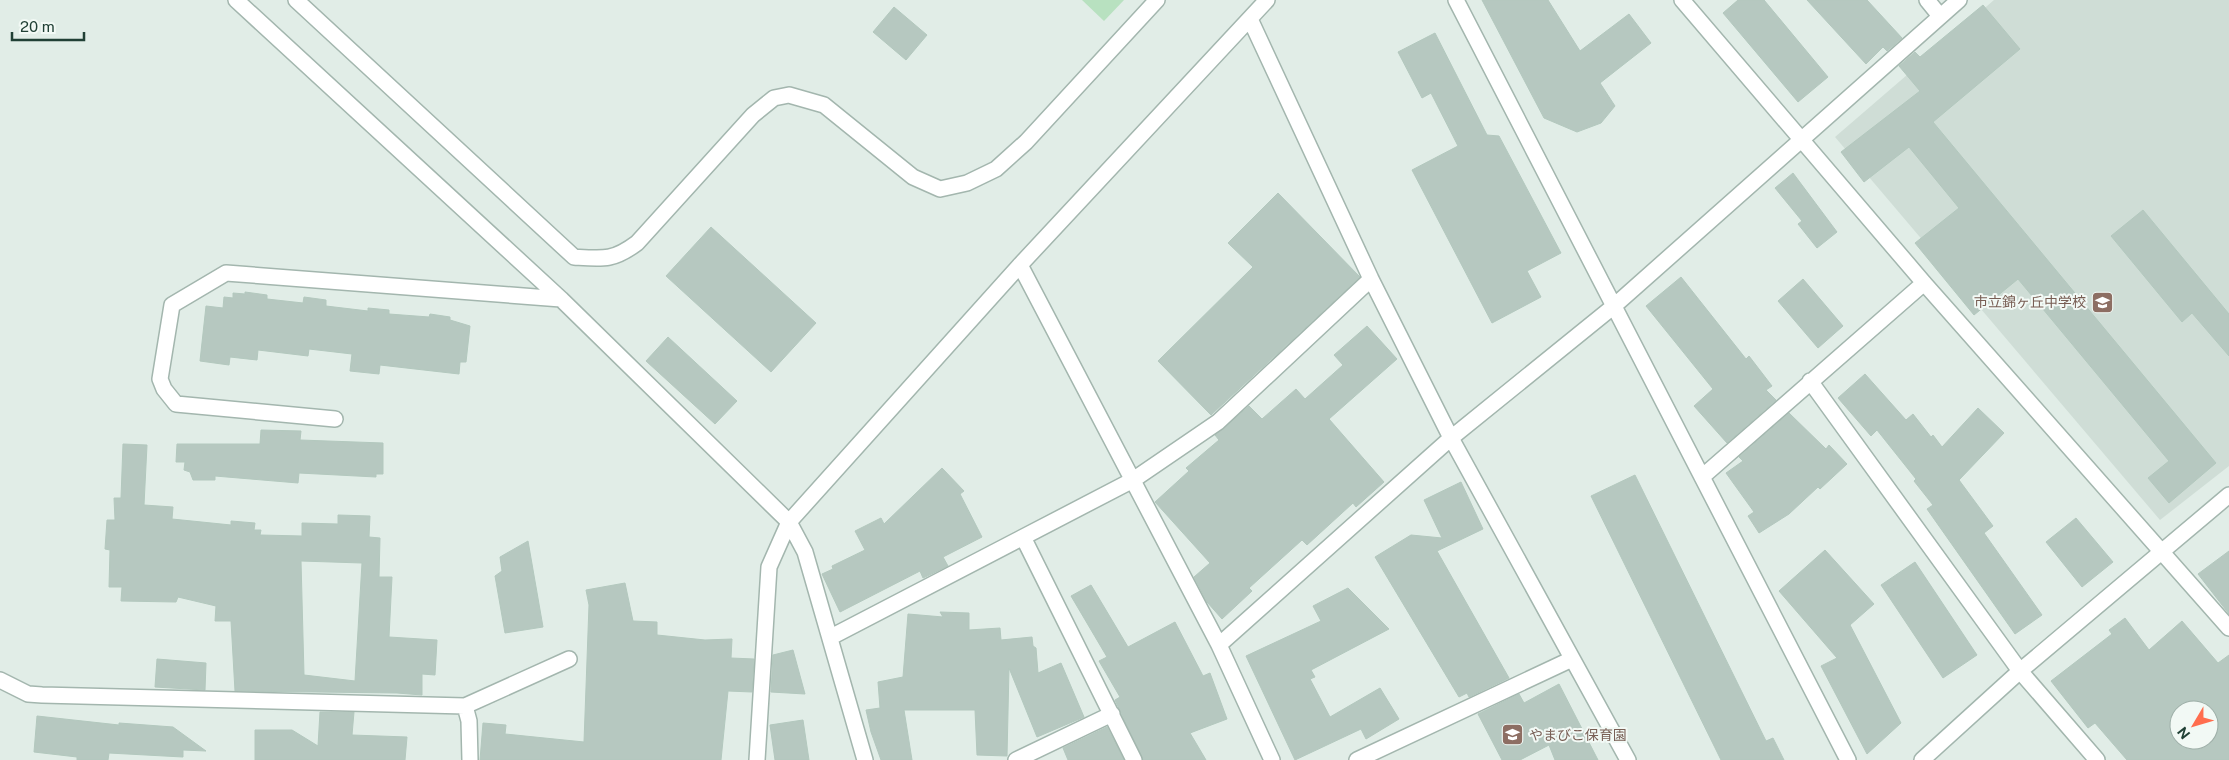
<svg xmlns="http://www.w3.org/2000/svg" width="2229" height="760" viewBox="0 0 2229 760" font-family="'Public Sans','Noto Sans JP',sans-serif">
<rect width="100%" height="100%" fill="#e1ede7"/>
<!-- built -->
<path fill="#cfddd6" d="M 1994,0 L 2229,0 L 2229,466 L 2160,520 L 1835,137 Z"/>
<!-- green -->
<path fill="#b8e1c0" d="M 1082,0 L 1124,0 L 1104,21 Z"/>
<!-- building -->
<path fill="#b6c8c0" stroke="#b3c8be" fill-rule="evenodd" d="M 1482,0 L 1548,0 L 1580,51 L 1629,14 L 1651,43 L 1600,83 L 1615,106 L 1601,123 L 1577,132 L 1544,118 Z
M 1738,0 L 1764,0 L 1828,77 L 1798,102 L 1723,13 Z
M 1807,0 L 1867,0 L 1902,38 L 1887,51 L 1883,47 L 1866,64 Z
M 1983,5 L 2020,49 L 1933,122 L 2216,463 L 2169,503 L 2148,478 L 2169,461 L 2018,279 L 1974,315 L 1915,243 L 1959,208 L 1909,147 L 1864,182 L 1841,152 L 1920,91 L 1899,66 L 1915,52 L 1920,57 Z
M 894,7 L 927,35 L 906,60 L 873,32 Z
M 1435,33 L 1487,135 L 1499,136 L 1561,253 L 1527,271 L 1541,297 L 1492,323 L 1412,170 L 1458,146 L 1431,93 L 1422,98 L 1398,52 Z
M 1793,173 L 1837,232 L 1817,248 L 1798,224 L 1802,221 L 1775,188 Z
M 1278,193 L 1360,277 L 1211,415 L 1158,361 L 1253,267 L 1228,243 Z
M 2143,210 L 2229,314 L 2229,356 L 2192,313 L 2182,322 L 2111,236 Z
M 711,227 L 816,323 L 771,372 L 666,276 Z
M 1681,277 L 1746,359 L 1749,356 L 1772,386 L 1766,390 L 1776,400 L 1727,443 L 1694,406 L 1713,389 L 1646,306 Z
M 1803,279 L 1843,326 L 1818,348 L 1778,301 Z
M 245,292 L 267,295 L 267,299 L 303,303 L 304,297 L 326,300 L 326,306 L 368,311 L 368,308 L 389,310 L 389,314 L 429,317 L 430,314 L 450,317 L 450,320 L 470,326 L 466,362 L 460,362 L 459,374 L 380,365 L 379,374 L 350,371 L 352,354 L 309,349 L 308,356 L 258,350 L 257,360 L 230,357 L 229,365 L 200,361 L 206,306 L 223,308 L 224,297 L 233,298 L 233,293 L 245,294 Z
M 1367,326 L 1397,359 L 1329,419 L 1384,482 L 1356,507 L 1353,503 L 1307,545 L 1302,540 L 1249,588 L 1252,591 L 1222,619 L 1207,602 L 1194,577 L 1210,563 L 1155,502 L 1189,471 L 1186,468 L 1219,440 L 1215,435 L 1249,406 L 1262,419 L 1296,389 L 1305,399 L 1343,365 L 1334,355 Z
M 668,337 L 737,401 L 715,424 L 646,361 Z
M 1865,374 L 1906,420 L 1913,414 L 1931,437 L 1933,435 L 1942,447 L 1978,408 L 2004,433 L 1959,480 L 1993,526 L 1984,533 L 2042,615 L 2015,634 L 1927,509 L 1933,505 L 1914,481 L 1916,479 L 1877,430 L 1871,436 L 1838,398 Z
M 1789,413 L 1826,449 L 1829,445 L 1847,464 L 1820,489 L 1818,487 L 1789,514 L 1759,533 L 1748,516 L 1754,512 L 1726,473 L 1743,461 L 1739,457 Z
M 261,430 L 301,431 L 300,440 L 383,443 L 383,474 L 376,474 L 376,477 L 299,473 L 298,483 L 215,476 L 215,480 L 193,480 L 190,472 L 184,470 L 185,462 L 176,462 L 177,444 L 260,444 Z
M 123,444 L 147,445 L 144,505 L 173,507 L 172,519 L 231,525 L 231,521 L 255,523 L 254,530 L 261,530 L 260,535 L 302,536 L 302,523 L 338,524 L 338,515 L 370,516 L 369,537 L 380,538 L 379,577 L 392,577 L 389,637 L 437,640 L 435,675 L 422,674 L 422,695 L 397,693 L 235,691 L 231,621 L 215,621 L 216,606 L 178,597 L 176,602 L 121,601 L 122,587 L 109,587 L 110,550 L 105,549 L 107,520 L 115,520 L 114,498 L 121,498 ZM 301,561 L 362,563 L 355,681 L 304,675 Z
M 942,468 L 964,491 L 960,494 L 982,537 L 943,557 L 948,566 L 923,578 L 920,571 L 840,612 L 822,574 L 833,569 L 832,566 L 865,550 L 855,531 L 881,518 L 884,524 Z
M 1635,475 L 1766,741 L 1773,738 L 1784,760 L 1721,760 L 1591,496 Z
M 1461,482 L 1483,529 L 1437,551 L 1509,678 L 1469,697 L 1467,693 L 1459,697 L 1375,557 L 1411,535 L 1442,538 L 1424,500 Z
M 2076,518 L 2113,562 L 2082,587 L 2046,542 Z
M 528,541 L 543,627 L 505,633 L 495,576 L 502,571 L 500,557 Z
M 1825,550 L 1874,604 L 1850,625 L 1901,723 L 1867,754 L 1821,666 L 1837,658 L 1779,591 Z
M 2229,551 L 2229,614 L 2198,574 Z
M 1915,562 L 1977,655 L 1943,678 L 1881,585 Z
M 625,583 L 633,621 L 657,622 L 657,635 L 705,640 L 732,639 L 731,658 L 754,659 L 752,692 L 728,691 L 721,760 L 480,760 L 483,723 L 506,725 L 505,734 L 584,742 L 589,605 L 586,590 Z
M 1091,585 L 1128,647 L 1175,622 L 1203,676 L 1210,673 L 1227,719 L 1190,733 L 1206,760 L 1143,760 L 1115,700 L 1120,697 L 1099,661 L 1107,657 L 1071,596 Z
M 1348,588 L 1389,629 L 1311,670 L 1315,677 L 1310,679 L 1330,717 L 1380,688 L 1399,719 L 1366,739 L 1361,729 L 1295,760 L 1246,656 L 1321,621 L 1313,606 Z
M 940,612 L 969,613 L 969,630 L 1000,628 L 1001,640 L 1032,637 L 1033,646 L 1036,648 L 1038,673 L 1061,663 L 1084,717 L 1037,737 L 1009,668 L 1007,756 L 977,755 L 975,710 L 904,710 L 912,760 L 881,760 L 871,732 L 866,710 L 880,708 L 878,682 L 903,677 L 908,614 L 943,617 Z
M 2125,618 L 2149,650 L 2182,621 L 2218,663 L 2229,655 L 2229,760 L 2127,760 L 2095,723 L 2088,728 L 2051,681 L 2112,634 L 2109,630 ZM 2179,710 L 2209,710 L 2209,740 L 2179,740 Z
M 793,650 L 805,694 L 771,692 L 773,655 Z
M 157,659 L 206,663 L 205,690 L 155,687 Z
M 1559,684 L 1598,760 L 1555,760 L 1549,745 L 1520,760 L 1502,760 L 1478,714 L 1519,694 L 1524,703 Z
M 320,712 L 354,712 L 352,735 L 407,737 L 405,760 L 255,760 L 255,730 L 292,730 L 318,746 Z
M 37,716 L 119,725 L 119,723 L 173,727 L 206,751 L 183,750 L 183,757 L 109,753 L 108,760 L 77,760 L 77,757 L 34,752 Z
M 803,720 L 809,760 L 775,760 L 770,725 Z
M 1107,727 L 1124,760 L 1068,760 L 1063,748 Z"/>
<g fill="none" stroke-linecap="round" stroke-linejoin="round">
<defs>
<path id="minor" d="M 236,0 L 561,299 L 789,522 L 805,552 L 865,760
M 296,0 L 574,257 C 603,259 613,261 637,243 L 753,115 L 774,98 L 789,95 L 824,105 L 913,177 L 940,189 L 967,183 L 996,169 L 1026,142 L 1157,0
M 1456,0 L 1848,760
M 1682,0 L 1924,283 L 2229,628
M 1927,0 L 1940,16
M 1250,19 L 1371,279 L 1451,438 L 1628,760
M 1020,265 L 1219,645 L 1272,760
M 1810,381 L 2020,671 L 2097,760
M 335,419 L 176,404 L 164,389 L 160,379 L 172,305 L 226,273 L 561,299
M 1702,477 L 1924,283
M 1024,539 L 1134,760
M 831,637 L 1133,480 L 1218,422 L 1371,279
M 1219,645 L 1451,438 L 1614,306 L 1959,0
M 0,680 L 28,694 L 42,695 L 465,706 L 469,721 L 470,760
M 465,706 L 569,659
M 757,760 L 769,567 L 789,522 L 1020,265 L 1267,0
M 1016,760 L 1112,714
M 1357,760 L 1572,659
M 1922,760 L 2020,671 L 2229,495"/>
</defs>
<!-- minor casing -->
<use href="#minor" stroke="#a3b6ae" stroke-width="18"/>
<!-- minor -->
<use href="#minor" stroke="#fff" stroke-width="15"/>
</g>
<!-- icons -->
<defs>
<symbol id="school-square" viewBox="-11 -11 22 22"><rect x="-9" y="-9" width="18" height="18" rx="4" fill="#8d6e63" stroke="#f2f9f5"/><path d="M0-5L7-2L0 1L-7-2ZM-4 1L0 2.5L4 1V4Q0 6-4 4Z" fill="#fff"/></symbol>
</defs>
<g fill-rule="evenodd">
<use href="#school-square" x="2090" y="290" width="25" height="25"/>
<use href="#school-square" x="1500" y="722" width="25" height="25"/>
</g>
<g text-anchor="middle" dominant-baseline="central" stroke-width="4" stroke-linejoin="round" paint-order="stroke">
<!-- education labels -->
<g font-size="14" fill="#785e54" stroke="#f2f9f5" text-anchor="end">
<text x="2086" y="302">市立錦ヶ丘中学校</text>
<text x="1529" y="735" text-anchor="start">やまびこ保育園</text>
</g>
</g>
<!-- north arrow -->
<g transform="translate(2194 725) rotate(232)"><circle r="24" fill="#f2f9f5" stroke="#9eafa8"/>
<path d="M0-4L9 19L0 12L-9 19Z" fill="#ff6d4e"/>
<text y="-8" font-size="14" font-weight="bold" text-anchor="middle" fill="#204035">N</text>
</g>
<!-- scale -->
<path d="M12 32v8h72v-8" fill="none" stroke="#204035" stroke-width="2.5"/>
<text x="20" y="32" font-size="15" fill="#204035" stroke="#f2f9f5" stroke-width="4" paint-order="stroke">20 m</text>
</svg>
